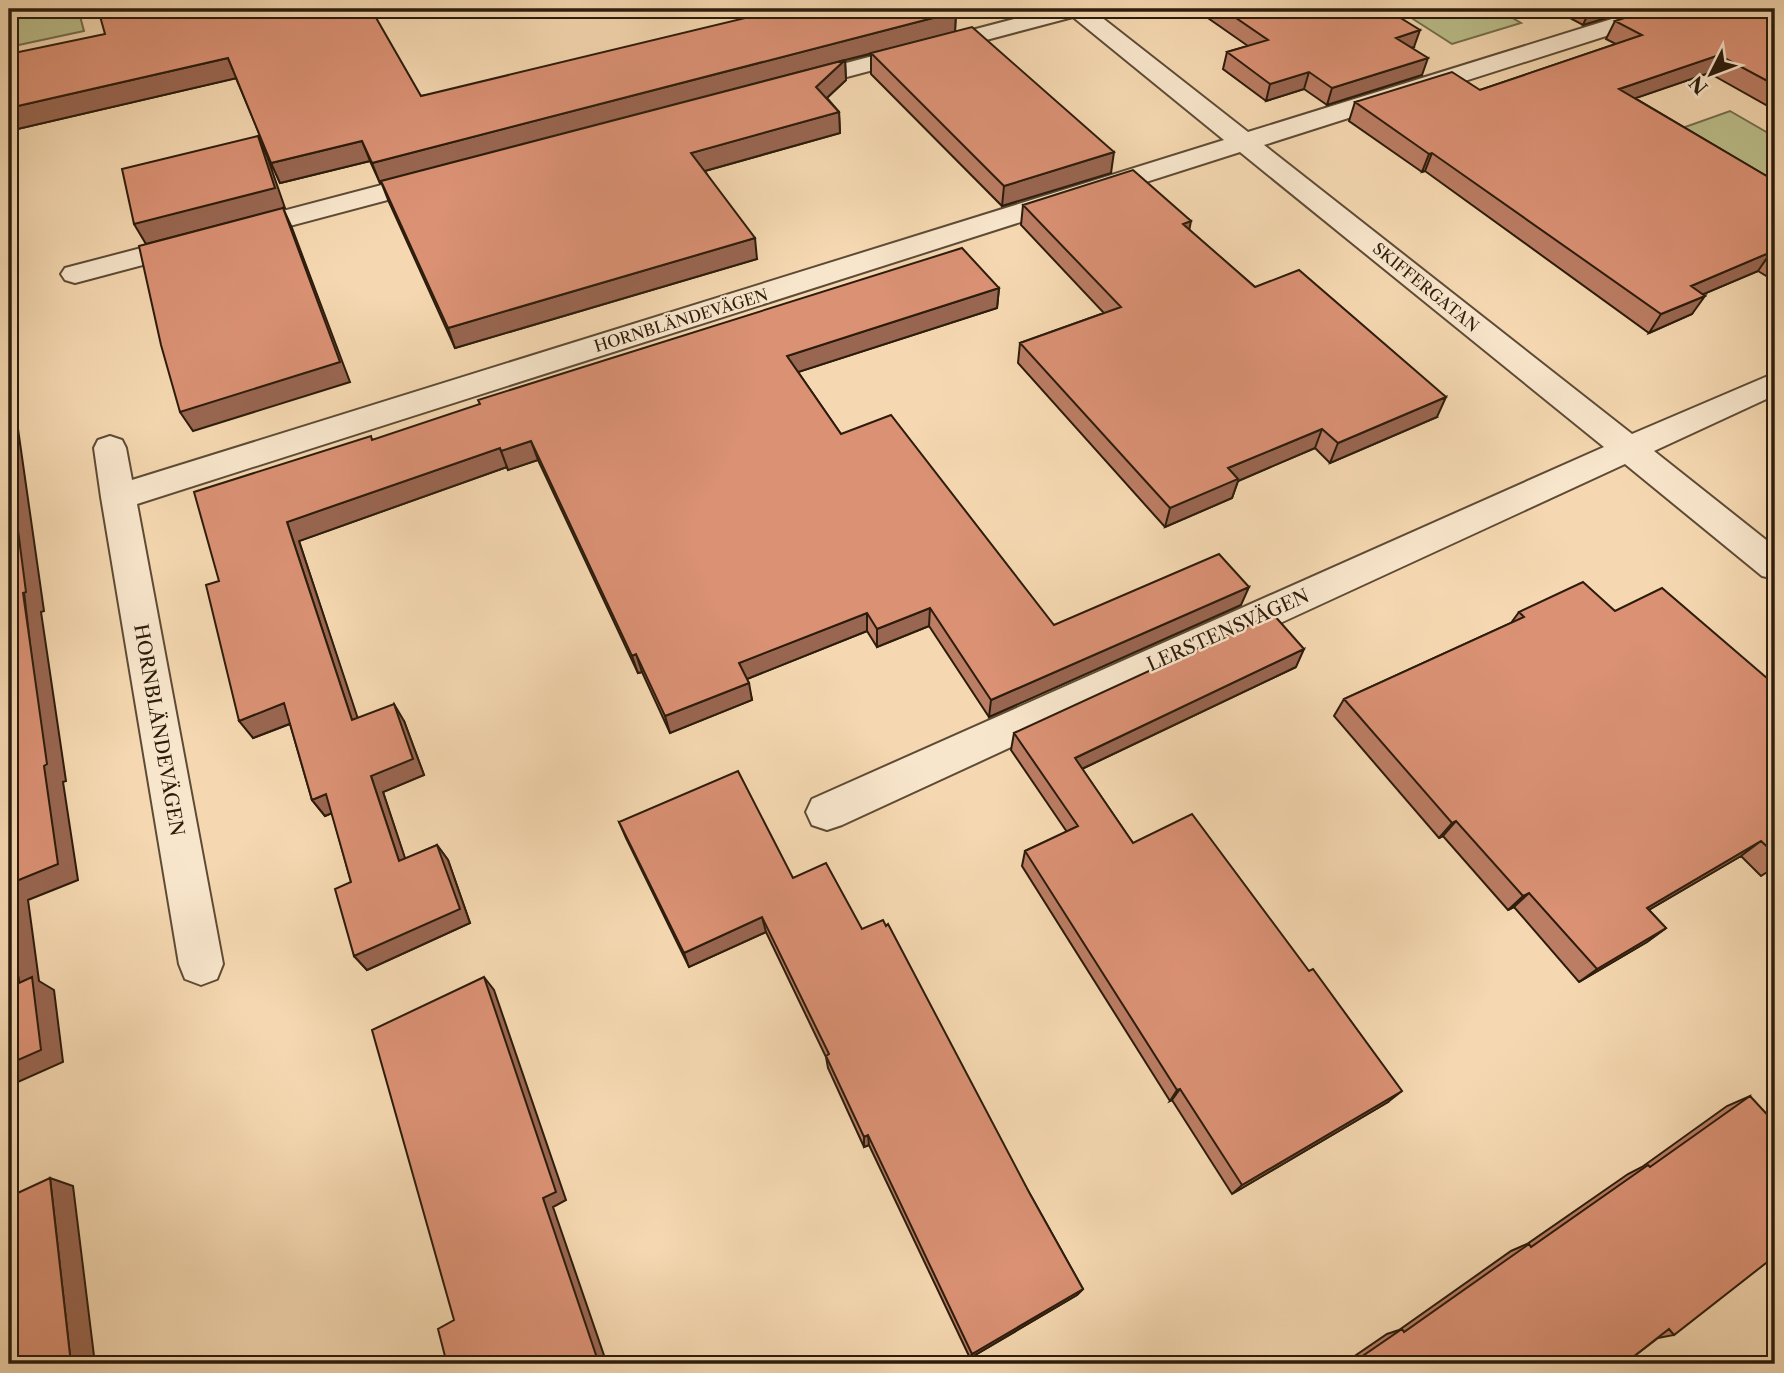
<svg xmlns="http://www.w3.org/2000/svg" width="1784" height="1373" viewBox="0 0 1784 1373" font-family="'Libre Caslon Text',serif">
<rect width="100%" height="100%" fill="#f5d8b1"/>
<filter id="stains"><feTurbulence type="fractalNoise" baseFrequency=".00286" numOctaves="4"/><feColorMatrix values="0 0 0 0 .2 0 0 0 0 .09 0 0 0 0 .02 0 0 0 .5 -.17"/></filter>
<radialGradient id="worn" r=".72"><stop offset=".6" stop-color="#630" stop-opacity="0"/><stop offset="1" stop-color="#630" stop-opacity=".3"/></radialGradient>
<!-- green -->
<path fill="#bbbf8c" stroke="#746e4c" stroke-width="2" d="M 9,9 L 78,9 L 84,31 L 14,46 L 12,33 L 9,33 Z
M 1418,9 L 1497,9 L 1521,23 L 1452,44 L 1413,19 Z
M 1730,111 L 1775,137 L 1775,195 L 1671,132 Z"/>
<g fill="none" stroke-linecap="round" stroke-linejoin="round">
<defs>
<path id="minor" d="M 1052,9 L 1091,9 L 1248,132 L 1644,9 L 1678,9 L 1675,14 L 1264,145 L 1632,434 L 1775,373 L 1775,395 L 1654,451 L 1775,547 L 1775,579 L 1762,576 L 1625,464 L 842,825 L 827,830 L 812,825 L 806,812 L 812,799 L 1604,447 L 1240,152 L 137,504 L 223,964 L 217,979 L 201,985 L 185,979 L 179,964 L 101,497 L 94,448 L 98,440 L 110,436 L 122,440 L 126,448 L 132,480 L 1224,140 L 1073,17 L 794,91 L 785,89 L 782,84 L 785,79 Z
M 435,171 L 444,173 L 448,179 L 444,185 L 75,283 L 65,280 L 61,274 L 65,268 Z"/>
</defs>
<!-- minor casing -->
<use href="#minor" stroke="#5e4b35" stroke-width="4"/>
<!-- minor -->
<use href="#minor" fill="#f8e6cc" fill-rule="evenodd"/>
</g>
<!-- wall -->
<path fill="#bb7d64" stroke="#2c1c0c" stroke-width="2" d="M 1195,9 L 1386,9 L 1414,47 L 1412,48 L 1422,75 L 1327,105 L 1304,89 L 1266,101 L 1223,69 L 1227,52 L 1248,46 Z
M 1553,9 L 1636,9 L 1583,25 Z
M 1775,9 L 1775,110 L 1709,73 L 1635,98 L 1775,181 L 1775,280 L 1773,280 L 1758,271 L 1703,294 L 1692,314 L 1649,333 L 1425,171 L 1422,172 L 1349,121 L 1355,102 L 1480,90 L 1616,44 L 1606,39 L 1615,21 Z
M 956,12 L 955,31 L 1111,173 L 1002,206 L 871,74 L 871,54 L 845,60 L 846,80 L 827,98 L 839,112 L 840,133 L 705,171 L 757,259 L 455,348 L 389,202 L 381,182 L 380,183 L 370,161 L 280,183 L 236,78 L 9,131 L 9,54 L 262,15 L 421,96 Z
M 1023,205 L 1189,230 L 1255,287 L 1437,417 L 1330,463 L 1315,448 L 1238,481 L 1232,498 L 1165,527 L 1018,363 L 1020,343 L 1104,313 L 1021,225 Z
M 999,288 L 997,308 L 798,372 L 841,434 L 1054,625 L 1241,605 L 989,717 L 929,626 L 877,647 L 867,631 L 747,679 L 752,700 L 670,733 L 642,672 L 638,673 L 538,460 L 508,470 L 507,467 L 299,541 L 357,718 L 404,721 L 424,775 L 383,792 L 405,859 L 437,845 L 448,860 L 470,923 L 367,970 L 354,956 L 351,882 L 332,813 L 325,816 L 312,800 L 290,724 L 253,738 L 219,581 L 373,440 Z
M 1615,611 L 1775,685 L 1775,867 L 1761,876 L 1741,856 L 1649,910 L 1666,928 L 1647,942 L 1579,982 L 1514,907 L 1508,910 L 1443,836 L 1439,838 L 1334,716 L 1344,699 L 1511,623 L 1519,612 Z
M 1296,667 L 1082,769 L 1133,843 L 1388,1102 L 1232,1194 L 1172,1100 L 1170,1101 L 1022,866 L 1025,851 L 1067,832 L 1011,750 L 1014,733 Z
M 619,822 L 793,878 L 862,929 L 1030,1194 L 1083,1289 L 1077,1295 L 970,1358 L 869,1145 L 864,1147 L 828,1068 L 826,1057 L 766,932 L 689,967 L 626,838 Z
M 1750,1096 L 1674,1335 L 1658,1338 L 1624,1364 L 1343,1364 L 1387,1334 L 1399,1330 L 1511,1251 L 1527,1244 L 1628,1174 L 1642,1167 L 1727,1106 Z"/>
<!-- shaded-wall -->
<path fill="#996651" stroke="#2c1c0c" stroke-width="2" d="M 1590,9 L 1636,9 L 1583,25 Z
M 956,12 L 955,32 L 845,60 L 846,80 L 817,107 L 816,87 L 845,60 L 380,183 L 372,163 Z
M 1420,30 L 1414,47 L 1390,55 L 1396,38 Z
M 1719,55 L 1709,73 L 1610,107 L 1619,89 Z
M 228,58 L 237,78 L 9,131 L 9,108 Z
M 1428,58 L 1422,75 L 1327,105 L 1332,88 Z
M 1309,72 L 1304,89 L 1266,101 L 1270,84 Z
M 839,112 L 840,133 L 694,174 L 691,153 Z
M 258,136 L 267,156 L 285,208 L 146,244 L 134,224 Z
M 362,141 L 370,161 L 280,183 L 271,163 Z
M 1114,152 L 1111,173 L 1002,206 L 1004,186 Z
M 1432,153 L 1425,171 L 1422,172 L 1429,154 Z
M 283,208 L 292,228 L 350,382 L 193,431 L 180,412 Z
M 1191,221 L 1187,241 L 1183,224 Z
M 755,238 L 757,259 L 455,348 L 448,328 Z
M 1771,252 L 1758,271 L 1678,305 L 1691,286 Z
M 999,288 L 997,308 L 789,375 L 787,356 Z
M 1705,296 L 1692,314 L 1649,333 L 1661,314 Z
M 9,349 L 12,372 L 10,373 L 44,611 L 41,612 L 66,781 L 63,782 L 78,880 L 28,900 L 39,981 L 54,990 L 63,1062 L 9,1086 L 9,1064 L 19,983 L 9,903 L 9,884 L 44,766 L 9,461 Z
M 1446,397 L 1437,417 L 1330,463 L 1338,443 Z
M 1322,429 L 1315,448 L 1238,481 L 1232,498 L 1165,527 L 1170,508 L 1228,468 Z
M 531,441 L 538,460 L 508,470 L 501,451 Z
M 500,448 L 507,467 L 299,541 L 364,737 L 352,720 L 287,522 Z
M 1249,587 L 1241,605 L 989,717 L 991,700 Z
M 930,608 L 929,626 L 877,647 L 877,629 Z
M 867,613 L 867,631 L 742,681 L 739,663 Z
M 1304,649 L 1296,667 L 1071,774 L 1075,758 Z
M 636,654 L 642,672 L 638,673 L 632,656 Z
M 749,683 L 752,700 L 670,733 L 665,716 Z
M 284,703 L 297,721 L 253,738 L 239,721 Z
M 394,704 L 404,721 L 424,775 L 383,792 L 411,876 L 399,861 L 371,776 Z
M 326,794 L 339,810 L 325,816 L 312,800 Z
M 1456,821 L 1443,836 L 1439,838 L 1452,823 Z
M 1761,841 L 1741,856 L 1628,922 L 1647,908 Z
M 437,845 L 448,860 L 470,923 L 367,970 L 354,956 Z
M 1529,893 L 1514,907 L 1508,910 L 1523,896 Z
M 762,917 L 766,932 L 689,967 L 684,953 Z
M 1666,928 L 1647,942 L 1579,982 L 1597,969 Z
M 484,977 L 494,990 L 566,1200 L 553,1207 L 607,1364 L 592,1364 L 543,1198 Z
M 1180,1089 L 1172,1100 L 1170,1101 L 1177,1090 Z
M 1402,1091 L 1388,1102 L 1232,1194 L 1242,1185 Z
M 868,1135 L 869,1145 L 864,1147 L 864,1137 Z
M 50,1178 L 73,1186 L 95,1364 L 71,1364 Z
M 1083,1289 L 1077,1295 L 970,1358 L 972,1354 Z"/>
<!-- building -->
<path fill="#da9174" stroke="#2c1c0c" stroke-width="2" d="M 98,9 L 260,9 L 262,15 L 292,9 L 371,9 L 421,96 L 783,9 L 952,9 L 956,12 L 372,163 L 362,141 L 271,163 L 228,58 L 9,108 L 9,54 L 105,34 Z
M 1223,9 L 1386,9 L 1420,30 L 1396,38 L 1428,58 L 1332,88 L 1309,72 L 1270,84 L 1227,52 L 1268,40 Z
M 1653,9 L 1775,9 L 1775,85 L 1719,55 L 1619,89 L 1775,181 L 1775,254 L 1771,252 L 1691,286 L 1705,296 L 1661,314 L 1432,153 L 1429,154 L 1355,102 L 1452,72 L 1480,90 L 1642,35 L 1615,21 Z
M 972,27 L 1114,152 L 1004,186 L 871,53 Z
M 845,60 L 816,87 L 839,112 L 691,153 L 755,238 L 448,328 L 381,181 Z
M 258,136 L 275,188 L 134,224 L 122,169 Z
M 1133,170 L 1191,221 L 1183,224 L 1255,287 L 1299,270 L 1446,397 L 1338,443 L 1322,429 L 1228,468 L 1238,479 L 1170,508 L 1020,343 L 1121,307 L 1023,205 Z
M 283,208 L 340,362 L 180,412 L 161,345 L 139,246 Z
M 962,248 L 999,288 L 787,356 L 841,434 L 891,415 L 1054,625 L 1219,554 L 1249,587 L 991,700 L 930,608 L 877,629 L 867,613 L 739,663 L 749,683 L 665,716 L 636,654 L 632,656 L 531,441 L 501,451 L 500,448 L 287,522 L 352,720 L 394,704 L 413,759 L 371,776 L 399,861 L 437,845 L 460,909 L 354,956 L 335,889 L 351,882 L 326,794 L 312,800 L 284,703 L 239,721 L 206,585 L 219,581 L 194,492 L 371,436 L 372,440 L 480,404 L 478,400 Z
M 9,461 L 26,592 L 23,593 L 47,764 L 44,766 L 58,864 L 9,884 Z
M 1583,582 L 1615,611 L 1662,588 L 1775,685 L 1775,854 L 1761,841 L 1647,908 L 1666,928 L 1597,969 L 1529,893 L 1523,896 L 1456,821 L 1452,823 L 1344,699 L 1524,617 L 1519,612 Z
M 1273,614 L 1304,649 L 1075,758 L 1133,843 L 1192,814 L 1309,971 L 1313,969 L 1402,1091 L 1242,1185 L 1180,1089 L 1177,1090 L 1025,851 L 1078,826 L 1014,733 Z
M 738,771 L 793,878 L 826,863 L 862,929 L 883,920 L 886,926 L 888,924 L 1030,1194 L 1083,1289 L 972,1354 L 868,1135 L 864,1137 L 826,1056 L 829,1054 L 762,917 L 684,953 L 619,822 Z
M 9,903 L 19,983 L 32,977 L 41,1050 L 9,1064 Z
M 484,977 L 556,1192 L 543,1198 L 598,1361 L 592,1364 L 447,1364 L 438,1329 L 454,1320 L 372,1030 Z
M 1750,1096 L 1775,1123 L 1775,1256 L 1674,1335 L 1669,1329 L 1624,1364 L 1351,1364 L 1402,1329 L 1404,1332 L 1529,1244 L 1531,1247 L 1648,1165 L 1650,1167 Z
M 50,1178 L 71,1364 L 9,1364 L 9,1197 Z"/>
<g text-anchor="middle" dominant-baseline="central" stroke-width="5" stroke-linejoin="round" paint-order="stroke">
<!-- far-street labels -->
<g font-size="16" fill="#2c1c0c" stroke="#f8e6cc">
<text transform="translate(1426 287) rotate(39)">SKIFFERGATAN</text>
<text transform="translate(681 320) rotate(-17)">HORNBLÄNDEVÄGEN</text>
</g>
<!-- street labels -->
<g font-size="19" fill="#2c1c0c" stroke="#f8e6cc">
<text transform="translate(1228 630) rotate(-24)">LERSTENSVÄGEN</text>
<text transform="translate(159 730) rotate(80)">HORNBLÄNDEVÄGEN</text>
</g>
</g>
<!-- margin -->
<rect width="1784" height="1373" fill="none" stroke="#f5d8b1" stroke-width="35"/>
<rect x="10" y="10" width="1763" height="1352" fill="none" stroke="#2c1c0c" stroke-width="3.5"/>
<rect x="18" y="18" width="1749" height="1338" fill="none" stroke="#2c1c0c" stroke-width="2"/>
<!-- north arrow -->
<g transform="translate(1711 74) rotate(228)" stroke="#f8e6cc" stroke-width="5" paint-order="stroke">
<path d="M0-5L12 26L0 18L-12 26Z" fill="#2c1c0c"/>
<text y="-10" font-size="19" font-weight="bold" text-anchor="middle" fill="#2c1c0c">N</text>
</g>
<rect width="100%" height="100%" filter="url(#stains)"/>
<rect width="100%" height="100%" fill="url(#worn)"/>
</svg>
